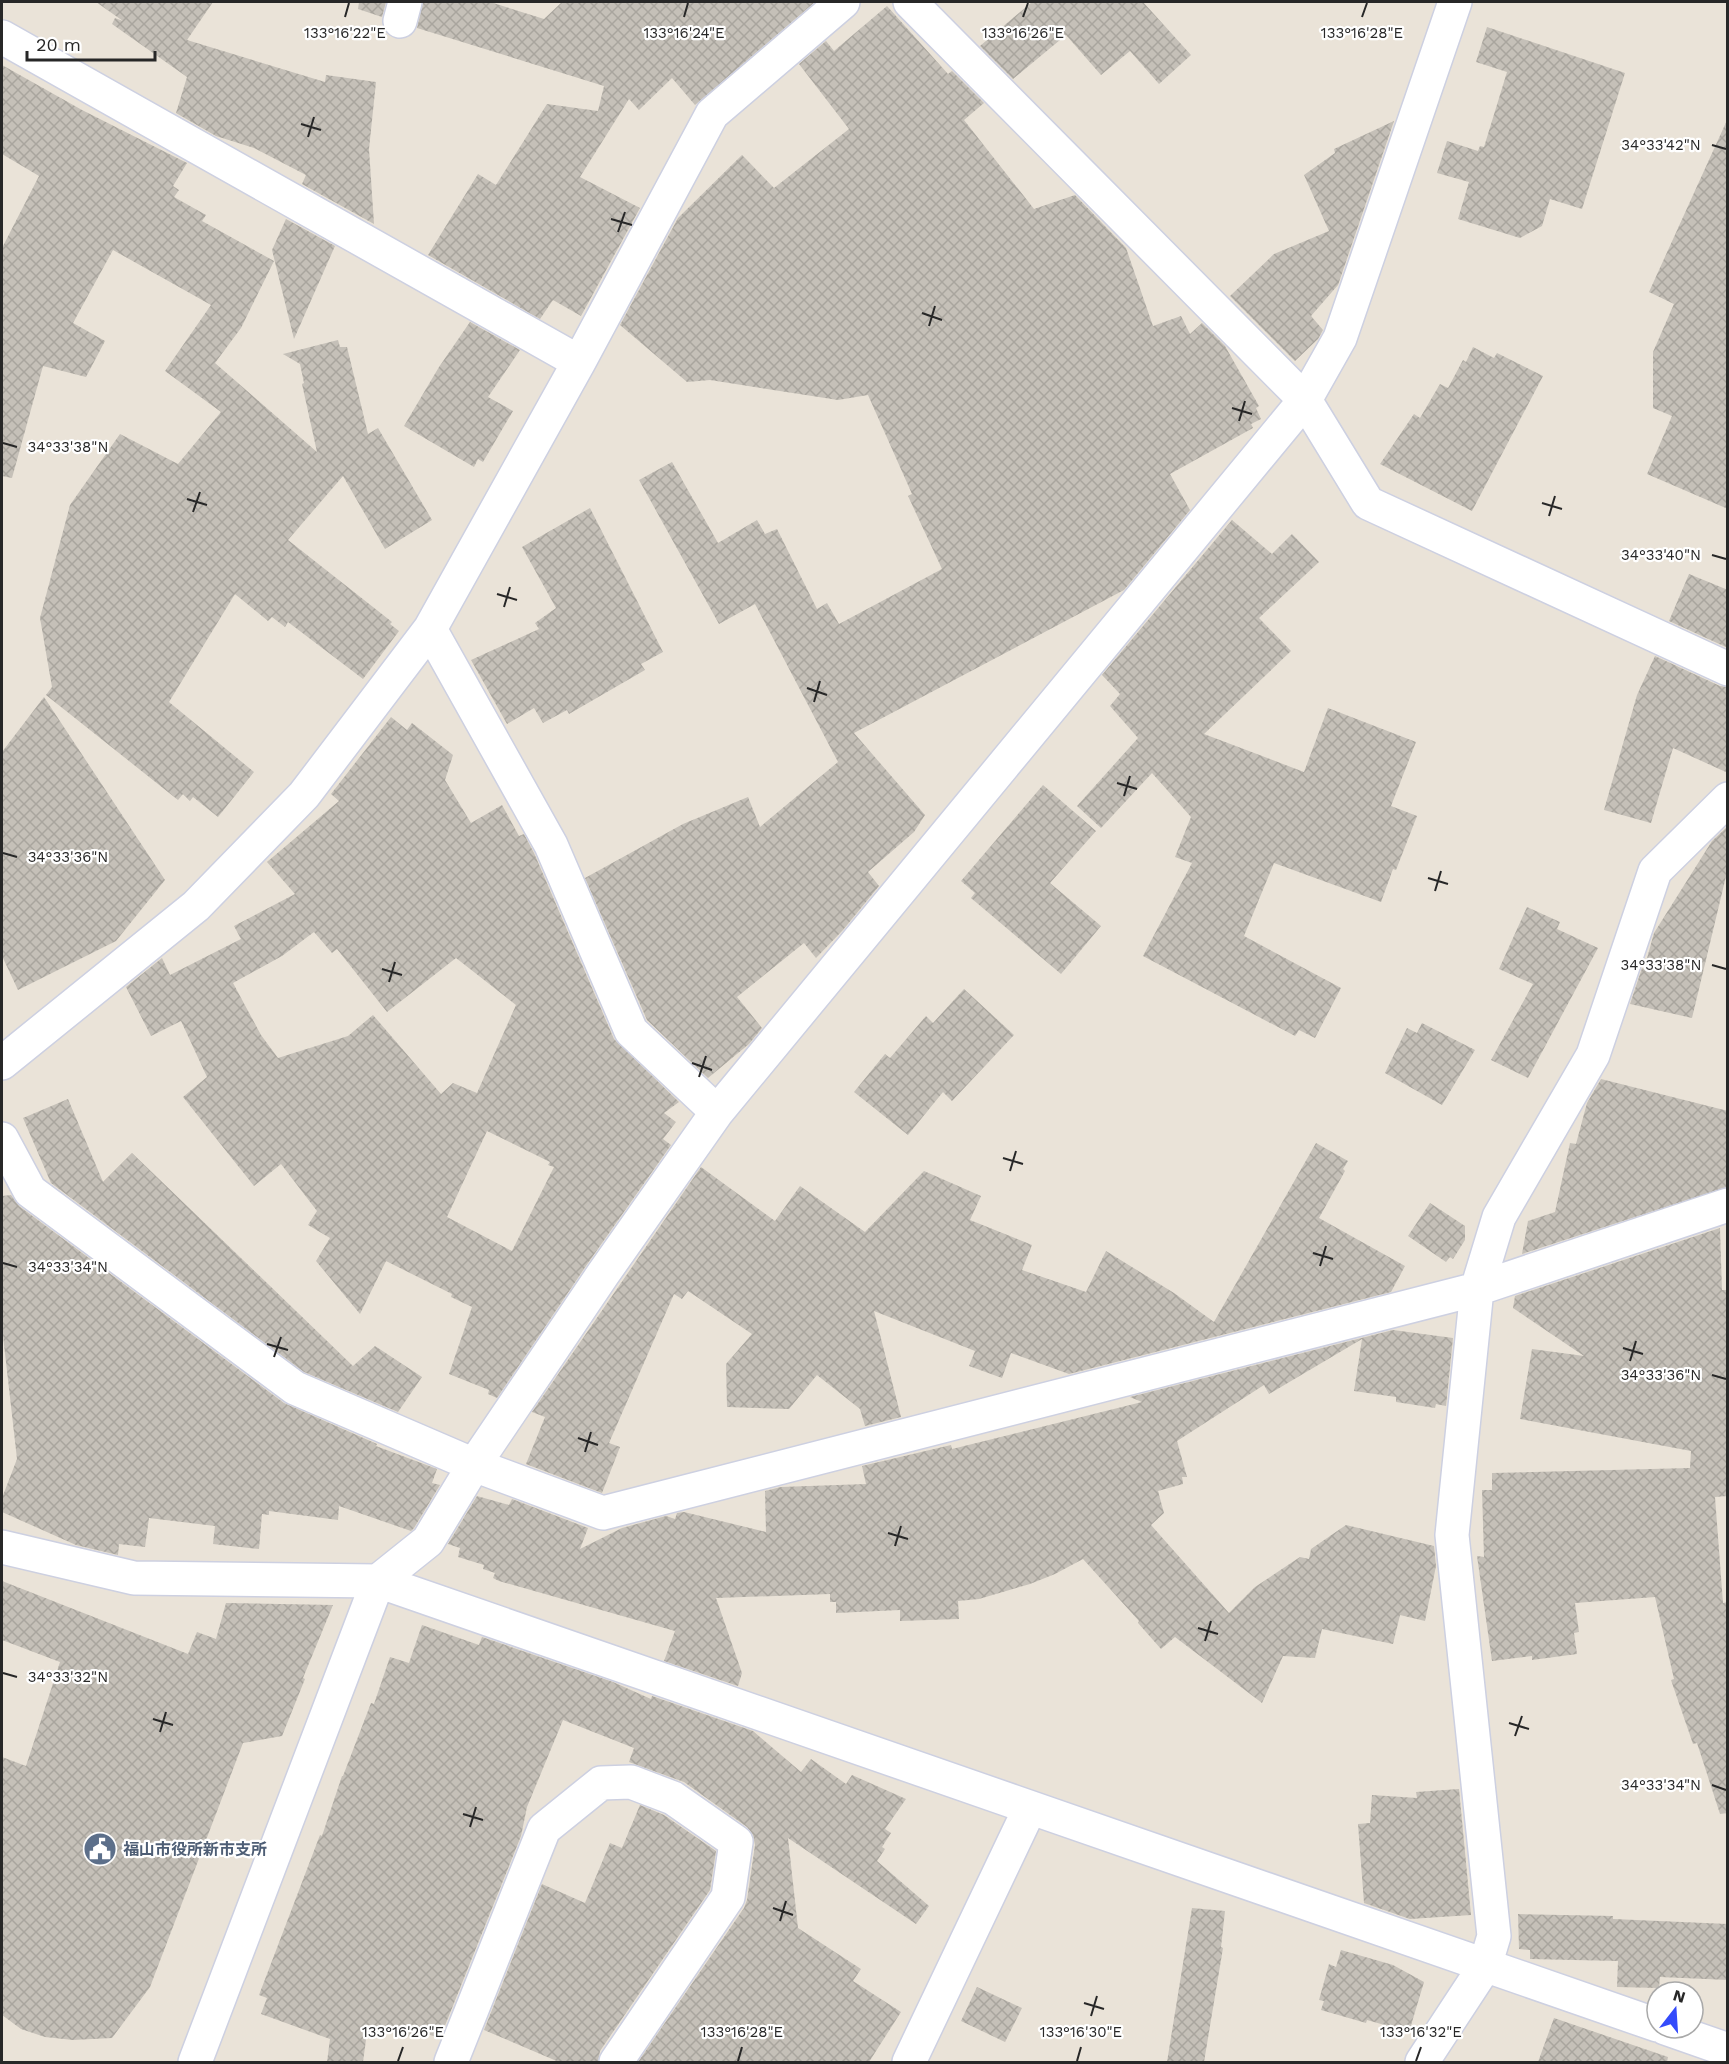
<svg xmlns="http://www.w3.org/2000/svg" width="1729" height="2064" viewBox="0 0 1729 2064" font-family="'Work Sans','Noto Sans JP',sans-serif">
<defs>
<pattern id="building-cross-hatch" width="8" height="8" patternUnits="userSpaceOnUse" patternTransform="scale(1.5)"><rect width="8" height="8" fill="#c5c0b8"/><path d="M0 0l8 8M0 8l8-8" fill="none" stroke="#a9a59e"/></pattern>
</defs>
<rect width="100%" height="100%" fill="#eae3d8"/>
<!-- building -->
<path fill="url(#building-cross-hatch)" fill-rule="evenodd" d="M 96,2 L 213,2 L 187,40 L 325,82 L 326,75 L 376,82 L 369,149 L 374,224 L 302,184 L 306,175 L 254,148 L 216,136 L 176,113 L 187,77 L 112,24 L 115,18 L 123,21 Z
M 359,2 L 386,2 L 382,17 L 358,9 Z
M 423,2 L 490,2 L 544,19 L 562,2 L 815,2 L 695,105 L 672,78 L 639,110 L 629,99 L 580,177 L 640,208 L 581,316 L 553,300 L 540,319 L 428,255 L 478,174 L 496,185 L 547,104 L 598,111 L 604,86 L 417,28 Z
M 1032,2 L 1143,2 L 1191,55 L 1159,84 L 1130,51 L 1101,75 L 1066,35 L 1013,79 L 980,46 Z
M 887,6 L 948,74 L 952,71 L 984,103 L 964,120 L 1034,209 L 1075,195 L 1126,248 L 1153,326 L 1181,316 L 1190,334 L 1202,323 L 1225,346 L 1259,406 L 1256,408 L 1261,419 L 1251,424 L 1253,428 L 1170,474 L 1190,510 L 1124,590 L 854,733 L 925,815 L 914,832 L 868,872 L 879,886 L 843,930 L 816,958 L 804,943 L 737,997 L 762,1028 L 749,1044 L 708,1078 L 647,1020 L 585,878 L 683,824 L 748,797 L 760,827 L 838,762 L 755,604 L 719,624 L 639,480 L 672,462 L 718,543 L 757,520 L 765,534 L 777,529 L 817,609 L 827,603 L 839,624 L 942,569 L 908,496 L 912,494 L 868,395 L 838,400 L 710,380 L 687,382 L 620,325 L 678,218 L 742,155 L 774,188 L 849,129 L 799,64 L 826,41 L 834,51 Z
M 1487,27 L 1625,73 L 1582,209 L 1550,199 L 1542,226 L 1520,238 L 1458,219 L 1469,182 L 1437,173 L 1447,141 L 1478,151 L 1480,146 L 1484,147 L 1507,72 L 1476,62 Z
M 2,65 L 82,110 L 187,163 L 173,186 L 179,190 L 174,197 L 206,215 L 202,221 L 274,261 L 241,328 L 215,363 L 317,452 L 302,384 L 304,383 L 300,364 L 283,354 L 338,340 L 340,347 L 347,347 L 368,434 L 378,428 L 432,520 L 385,549 L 343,476 L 288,540 L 392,622 L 390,624 L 399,631 L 363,679 L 288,622 L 285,627 L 272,617 L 268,621 L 235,594 L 169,702 L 254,772 L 218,817 L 193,797 L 190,801 L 183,794 L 178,800 L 46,695 L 52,687 L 40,618 L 70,505 L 120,434 L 178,464 L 221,412 L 165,371 L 211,305 L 113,250 L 73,323 L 105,341 L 86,377 L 43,366 L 12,478 L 2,476 L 2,248 L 39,176 L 2,154 Z
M 1728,118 L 1728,509 L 1647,474 L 1672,416 L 1653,408 L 1653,352 L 1674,304 L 1649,292 Z
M 1394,121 L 1338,285 L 1311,316 L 1323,330 L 1318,339 L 1295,361 L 1230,296 L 1274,254 L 1329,231 L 1304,175 L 1335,153 L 1334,149 Z
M 286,219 L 335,246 L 294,339 L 272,250 Z
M 470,322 L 520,350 L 488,397 L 513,411 L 483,462 L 478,459 L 474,467 L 404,426 L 439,367 Z
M 1473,347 L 1494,358 L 1497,353 L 1543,376 L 1472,511 L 1380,464 L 1414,414 L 1420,418 L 1440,384 L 1448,388 L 1463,360 L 1466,362 Z
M 590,508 L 663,652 L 641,664 L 645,670 L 569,714 L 567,710 L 543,723 L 534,708 L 507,724 L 471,660 L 539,629 L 535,623 L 556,608 L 522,547 Z
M 1232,520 L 1272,554 L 1292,534 L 1319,562 L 1259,618 L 1291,651 L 1204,734 L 1304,772 L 1328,708 L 1416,742 L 1391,806 L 1417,816 L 1396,870 L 1393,869 L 1381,902 L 1274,863 L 1244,936 L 1341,988 L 1315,1038 L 1299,1030 L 1295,1036 L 1143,956 L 1192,863 L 1175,857 L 1191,817 L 1152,773 L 1101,828 L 1077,806 L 1138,738 L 1110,706 L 1120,694 L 1102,675 Z
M 1689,574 L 1728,590 L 1728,648 L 1669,621 Z
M 1655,656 L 1720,686 L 1728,687 L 1728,773 L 1673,748 L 1651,823 L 1604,810 L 1637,695 Z
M 44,697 L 165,880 L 116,941 L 18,990 L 2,956 L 2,752 Z
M 391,717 L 407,730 L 412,723 L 453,755 L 445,780 L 471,823 L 502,805 L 519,836 L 524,834 L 534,853 L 614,1039 L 679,1102 L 664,1113 L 676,1122 L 663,1139 L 671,1145 L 588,1263 L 497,1398 L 488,1394 L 489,1390 L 449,1374 L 472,1307 L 451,1297 L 452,1294 L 386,1261 L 360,1314 L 316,1261 L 330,1238 L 308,1225 L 317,1211 L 281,1164 L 254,1186 L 183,1097 L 207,1077 L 181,1021 L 151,1036 L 126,987 L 162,958 L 170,975 L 241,939 L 234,926 L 295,894 L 267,862 L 339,801 L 331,794 ZM 314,932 L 332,953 L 337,949 L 387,1012 L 456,958 L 516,1005 L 477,1093 L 453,1083 L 441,1094 L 373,1015 L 348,1036 L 278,1058 L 261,1035 L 233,983 L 282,956 ZM 487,1131 L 550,1162 L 548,1165 L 554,1167 L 512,1251 L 447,1217 Z
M 1043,785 L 1096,831 L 1050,883 L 1101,926 L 1061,974 L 971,898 L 975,893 L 961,881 Z
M 1728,826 L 1728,868 L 1692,1018 L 1630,1004 L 1642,968 L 1644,969 L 1654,933 L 1712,841 Z
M 1527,907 L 1560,922 L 1557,929 L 1598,948 L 1528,1078 L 1491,1060 L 1533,984 L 1499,969 Z
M 964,989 L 1014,1035 L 952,1101 L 943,1092 L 908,1135 L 854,1092 L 885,1054 L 890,1058 L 926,1016 L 933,1023 Z
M 1422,1023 L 1475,1050 L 1442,1105 L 1385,1073 L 1407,1028 L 1417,1033 Z
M 1601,1079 L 1728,1111 L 1727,1187 L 1522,1254 L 1528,1221 L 1555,1212 L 1570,1143 L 1576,1144 L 1587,1103 Z
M 68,1099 L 103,1182 L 132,1153 L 353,1366 L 375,1346 L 422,1377 L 398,1412 L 304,1372 L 51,1183 L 23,1118 Z
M 1316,1143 L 1348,1161 L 1343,1169 L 1345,1171 L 1319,1218 L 1405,1266 L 1391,1292 L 1069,1374 L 1011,1353 L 1002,1378 L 969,1366 L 975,1351 L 874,1311 L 901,1417 L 865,1426 L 860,1409 L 817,1375 L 789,1409 L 727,1407 L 726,1364 L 752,1334 L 688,1291 L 682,1299 L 674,1294 L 609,1443 L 620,1447 L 602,1493 L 526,1464 L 545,1417 L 532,1412 L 701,1167 L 775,1221 L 800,1186 L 865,1232 L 924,1171 L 981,1196 L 970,1220 L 1032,1245 L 1022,1270 L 1086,1292 L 1106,1251 L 1174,1293 L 1214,1322 Z
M 11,1195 L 19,1206 L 284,1403 L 377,1444 L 376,1446 L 437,1469 L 432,1483 L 440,1485 L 414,1528 L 411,1531 L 339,1506 L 338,1520 L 269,1511 L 269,1515 L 262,1514 L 259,1549 L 213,1544 L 215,1526 L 149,1518 L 145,1547 L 119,1544 L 118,1555 L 76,1545 L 2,1512 L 2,1498 L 17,1459 L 2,1327 L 2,1196 Z
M 1430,1203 L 1465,1226 L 1465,1240 L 1453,1259 L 1450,1257 L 1446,1262 L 1408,1236 Z
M 1720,1228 L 1722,1290 L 1728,1290 L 1728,1496 L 1715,1497 L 1723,1603 L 1728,1602 L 1728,1813 L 1720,1814 L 1697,1743 L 1693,1744 L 1671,1680 L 1674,1679 L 1655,1597 L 1575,1603 L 1579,1632 L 1574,1633 L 1577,1654 L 1532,1660 L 1532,1656 L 1492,1661 L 1477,1556 L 1484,1557 L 1482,1490 L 1492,1490 L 1492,1473 L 1690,1468 L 1691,1451 L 1520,1419 L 1532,1349 L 1584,1356 L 1513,1308 L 1515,1296 Z
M 1393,1330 L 1453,1338 L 1446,1406 L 1436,1404 L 1435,1408 L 1396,1402 L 1396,1397 L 1354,1391 L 1362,1339 L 1269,1394 L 1264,1385 L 1177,1441 L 1187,1477 L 1182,1477 L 1183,1484 L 1158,1491 L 1164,1513 L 1151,1525 L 1229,1613 L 1255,1587 L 1300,1557 L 1309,1559 L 1311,1549 L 1346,1525 L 1434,1546 L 1436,1566 L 1425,1621 L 1400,1615 L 1393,1644 L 1322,1629 L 1315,1658 L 1283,1656 L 1262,1703 L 1175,1637 L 1161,1649 L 1138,1623 L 1139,1621 L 1083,1559 L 1055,1574 L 1030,1584 L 979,1599 L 958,1601 L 959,1619 L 900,1621 L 900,1610 L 836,1613 L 836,1602 L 830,1602 L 830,1594 L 716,1598 L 742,1673 L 738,1686 L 664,1661 L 675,1631 L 499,1581 L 493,1578 L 495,1573 L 483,1569 L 484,1565 L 458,1557 L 460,1548 L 448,1544 L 477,1496 L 509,1505 L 512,1499 L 588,1528 L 580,1549 L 622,1528 L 666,1516 L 675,1519 L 677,1513 L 684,1512 L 766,1532 L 765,1491 L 781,1487 L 866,1484 L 862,1466 L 951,1445 L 952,1449 L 1142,1402 L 1130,1397 Z
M 2,1581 L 188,1654 L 197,1632 L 216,1639 L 226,1603 L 333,1605 L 303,1678 L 305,1679 L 282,1736 L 243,1743 L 150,1987 L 112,2038 L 73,2040 L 45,2037 L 21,2029 L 2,2015 L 2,1757 L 26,1766 L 60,1662 L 2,1640 Z
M 422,1625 L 479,1645 L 482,1637 L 613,1682 L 651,1699 L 652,1696 L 753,1731 L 801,1772 L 811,1759 L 846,1784 L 852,1775 L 906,1799 L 885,1829 L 891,1833 L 882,1847 L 885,1849 L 877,1861 L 929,1906 L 916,1924 L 788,1838 L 798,1928 L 861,1969 L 853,1981 L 901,2012 L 869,2062 L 638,2062 L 744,1908 L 747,1900 L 755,1845 L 753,1835 L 747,1827 L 684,1782 L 629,1762 L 634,1748 L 563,1720 L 527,1807 L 521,1836 L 440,2038 L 420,2032 L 418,2039 L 368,2025 L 363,2062 L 327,2062 L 330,2039 L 261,2014 L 267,1998 L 259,1995 L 320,1835 L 322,1836 L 342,1776 L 343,1776 L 371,1703 L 374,1704 L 390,1657 L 409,1663 Z
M 1459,1789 L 1471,1915 L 1410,1919 L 1364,1903 L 1358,1824 L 1370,1823 L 1372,1795 L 1417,1798 L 1416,1792 Z
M 640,1805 L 664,1815 L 716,1851 L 710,1890 L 600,2051 L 598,2062 L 559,2062 L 484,2030 L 542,1884 L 585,1903 L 610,1843 L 622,1848 Z
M 1192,1908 L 1225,1911 L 1221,1947 L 1223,1948 L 1204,2062 L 1167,2062 Z
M 1518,1914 L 1613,1916 L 1613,1919 L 1728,1924 L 1728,1980 L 1660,1977 L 1659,1988 L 1617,1987 L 1618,1961 L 1530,1959 L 1530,1950 L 1519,1949 Z
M 1341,1950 L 1393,1965 L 1424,1982 L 1409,2032 L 1367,2020 L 1366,2023 L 1321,2010 L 1324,2001 L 1319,2000 L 1329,1964 L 1336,1967 Z
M 977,1987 L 1022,2008 L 1005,2042 L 961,2021 Z
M 1554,2018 L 1668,2057 L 1667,2062 L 1538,2062 Z"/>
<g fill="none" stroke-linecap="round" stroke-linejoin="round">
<defs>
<path id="minor" d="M 910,2 L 1305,400 L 1368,503 L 1728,669
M 400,21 L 405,2
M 2,37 L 579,362
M 430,629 L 551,845 L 631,1031 L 717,1112
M 2,1063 L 196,906 L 304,795 L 430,629 L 579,362 L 712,114 L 843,2
M 2,1139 L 30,1191 L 295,1388 L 474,1465 L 603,1513 L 1477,1289 L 1728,1205
M 2,1547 L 134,1578 L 378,1581 L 1657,2025
M 1665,2028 L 1728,2050
M 195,2062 L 378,1581 L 428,1541 L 474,1465 L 603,1274 L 717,1112 L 1305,400 L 1340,338 L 1455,2
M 451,2062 L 544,1829 L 601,1783 L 631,1782 L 673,1798 L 736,1842 L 728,1897 L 616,2062
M 909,2062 L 1030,1808
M 1422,2062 L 1485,1966 L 1494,1936 L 1452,1535 L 1477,1289 L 1499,1217 L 1593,1055 L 1655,871 L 1728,799"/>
</defs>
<!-- minor casing -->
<use href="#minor" stroke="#cdd0e1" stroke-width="36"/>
<!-- minor -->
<use href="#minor" stroke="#fff" stroke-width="33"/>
</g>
<!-- ticks -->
<path fill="none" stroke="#272727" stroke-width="2" d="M 345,17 L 349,3M 684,17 L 688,3M 1023,17 L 1028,3M 1362,17 L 1367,3M 301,124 L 321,130M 308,137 L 314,117M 1712,145 L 1726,149M 611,219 L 632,225M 618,232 L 625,212M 922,313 L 942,320M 929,326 L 935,306M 1232,408 L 1252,414M 1239,421 L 1245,401M 3,443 L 17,447M 187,499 L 207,505M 1542,503 L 1562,509M 193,512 L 200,492M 1549,516 L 1555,496M 1712,555 L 1726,559M 497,594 L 517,600M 504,607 L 510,587M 807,688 L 827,695M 814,702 L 820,681M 1117,783 L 1137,789M 1124,796 L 1130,776M 3,853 L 17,857M 1428,878 L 1448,884M 1435,891 L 1441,871M 1712,965 L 1726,969M 382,969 L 402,975M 389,982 L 395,962M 692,1063 L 712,1070M 699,1077 L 706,1056M 1003,1158 L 1023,1164M 1010,1171 L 1016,1151M 1313,1253 L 1333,1259M 3,1263 L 17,1267M 1320,1266 L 1326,1246M 267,1344 L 288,1350M 1623,1348 L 1643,1354M 274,1357 L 281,1337M 1630,1361 L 1636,1341M 1712,1375 L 1726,1379M 578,1438 L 598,1445M 585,1452 L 591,1432M 888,1533 L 908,1539M 895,1546 L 901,1526M 1198,1628 L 1218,1634M 1205,1641 L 1211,1621M 3,1673 L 17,1677M 153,1719 L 173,1725M 1509,1723 L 1529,1729M 160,1732 L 166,1712M 1515,1736 L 1522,1716M 1712,1785 L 1726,1790M 463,1814 L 483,1820M 470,1827 L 476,1807M 773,1908 L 793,1915M 780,1921 L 786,1901M 1084,2003 L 1104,2009M 1091,2016 L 1097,1996M 398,2061 L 403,2047M 738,2061 L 742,2047M 1077,2061 L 1081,2047M 1416,2061 L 1421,2047"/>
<!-- icons -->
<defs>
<symbol id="civic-disc" viewBox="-11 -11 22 22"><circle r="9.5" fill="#5c6f8a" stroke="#fff"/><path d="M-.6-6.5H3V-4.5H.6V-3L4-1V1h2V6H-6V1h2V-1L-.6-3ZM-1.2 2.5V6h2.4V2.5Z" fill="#fff"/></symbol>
</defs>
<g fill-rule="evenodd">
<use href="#civic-disc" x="81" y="1830" width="38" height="38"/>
</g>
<g text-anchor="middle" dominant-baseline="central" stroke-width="4.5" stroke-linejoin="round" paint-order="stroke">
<!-- service labels -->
<g font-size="16" font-weight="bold" fill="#4e5e75" stroke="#fff" text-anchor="start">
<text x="123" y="1849">福山市役所新市支所</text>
</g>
</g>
<g font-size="15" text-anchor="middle" fill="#272727" stroke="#fff" stroke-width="4.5" stroke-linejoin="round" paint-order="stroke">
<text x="345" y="38">133°16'22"E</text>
<text x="684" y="38">133°16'24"E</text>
<text x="1023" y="38">133°16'26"E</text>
<text x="1362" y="38">133°16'28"E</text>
<text x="1661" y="150">34°33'42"N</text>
<text x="68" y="452">34°33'38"N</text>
<text x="1661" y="560">34°33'40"N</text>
<text x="68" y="862">34°33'36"N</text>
<text x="1661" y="970">34°33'38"N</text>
<text x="68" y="1272">34°33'34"N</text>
<text x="1661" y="1380">34°33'36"N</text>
<text x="68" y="1682">34°33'32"N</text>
<text x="1661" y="1790">34°33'34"N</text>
<text x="403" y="2037">133°16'26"E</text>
<text x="742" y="2037">133°16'28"E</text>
<text x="1081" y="2037">133°16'30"E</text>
<text x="1421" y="2037">133°16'32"E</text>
</g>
<!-- border -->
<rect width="1729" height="2064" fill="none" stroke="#272727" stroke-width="6"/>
<!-- north arrow -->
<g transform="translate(1675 2010) rotate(17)"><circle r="28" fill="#ffffff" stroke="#a9a9a9" stroke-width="1.5"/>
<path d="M0-4.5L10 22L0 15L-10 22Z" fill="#344bfb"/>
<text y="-9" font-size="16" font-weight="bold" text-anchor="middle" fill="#272727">N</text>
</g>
<!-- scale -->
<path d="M27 51v9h128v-9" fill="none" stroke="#272727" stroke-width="3"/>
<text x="36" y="51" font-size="18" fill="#272727" stroke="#ffffff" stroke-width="4.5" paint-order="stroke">20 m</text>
</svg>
